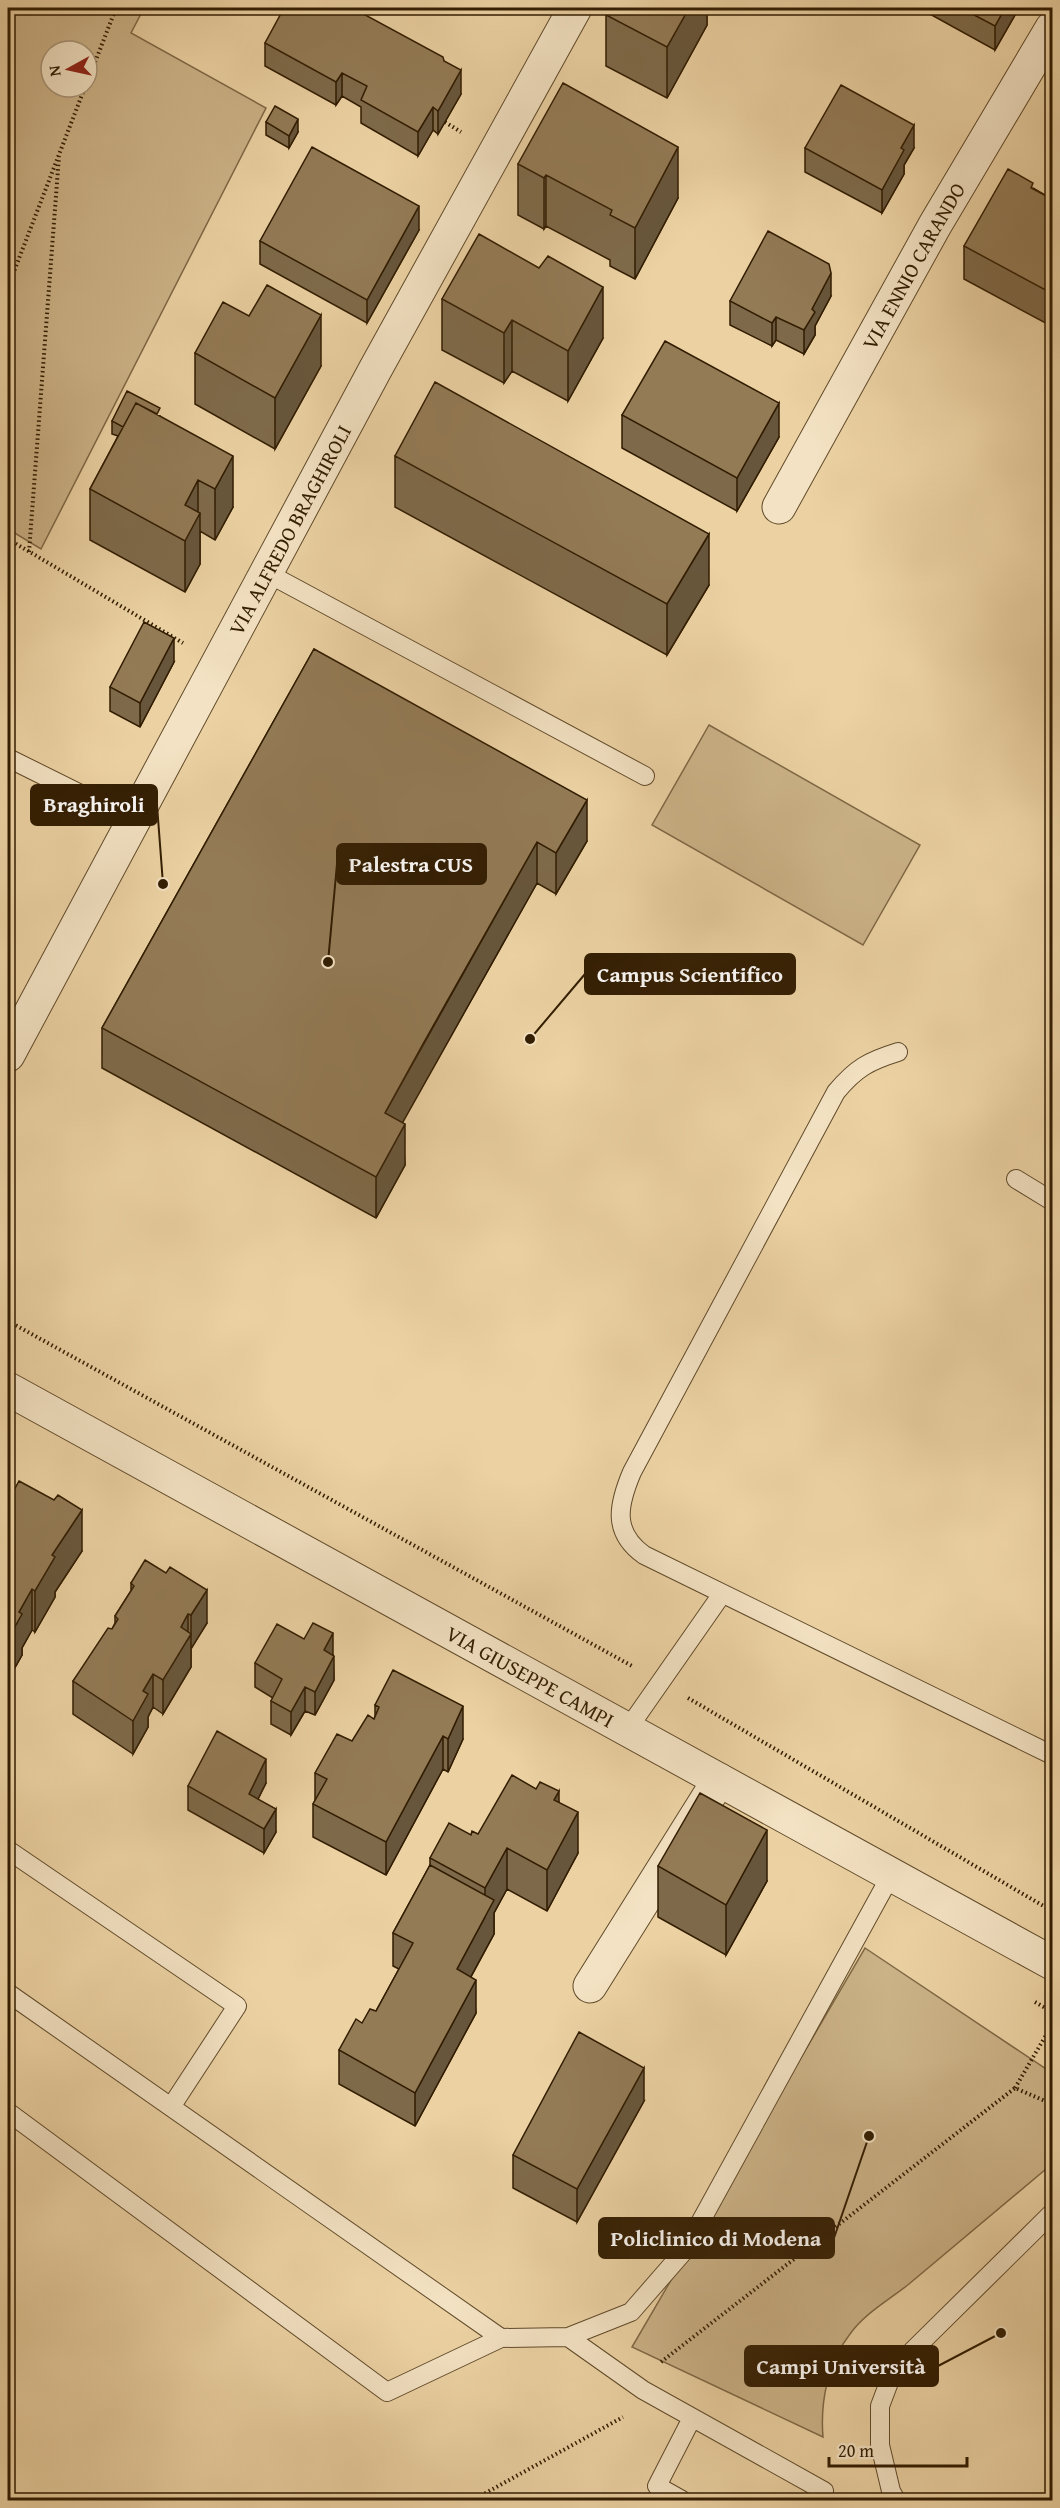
<svg xmlns="http://www.w3.org/2000/svg" width="1060" height="2508" viewBox="0 0 1060 2508" font-family="'Gentium Book Plus',serif">
<rect width="100%" height="100%" fill="#ecd2a3"/>
<filter id="stains"><feTurbulence type="fractalNoise" baseFrequency=".00333" numOctaves="4"/><feColorMatrix values="0 0 0 0 .2 0 0 0 0 .09 0 0 0 0 .02 0 0 0 .5 -.17"/></filter>
<radialGradient id="worn" r=".72"><stop offset=".6" stop-color="#630" stop-opacity="0"/><stop offset="1" stop-color="#630" stop-opacity=".3"/></radialGradient>
<!-- green -->
<path fill="#ccb388" stroke="#7f6845" stroke-width="1.5" fill-rule="evenodd" d="M 8,8 L 144,8 L 131,33 L 266,108 L 41,549 L 8,529 ZM 51,51 L 87,51 L 87,87 L 51,87 Z
M 709,725 L 920,845 L 863,945 L 652,825 Z
M 865,1948 L 1052,2073 L 1052,2164 C 1005,2204 957,2244 909,2284 C 889,2300 865,2313 850,2334 C 828,2362 820,2402 823,2437 L 632,2347 Z"/>
<g fill="none" stroke-linecap="round" stroke-linejoin="round">
<defs>
<path id="service" d="M 267,573 L 645,776
M 8,758 L 133,820
M 898,1052 C 869,1061 856,1068 836,1092 L 632,1472 C 618,1505 612,1532 644,1555 L 1052,1755
M 1016,1179 L 1052,1201
M 627,1730 L 722,1594
M 8,1850 L 237,2006 L 171,2107
M 8,1993 L 501,2338
M 8,2112 L 387,2392 L 501,2338 L 568,2337 L 631,2312 L 685,2250 L 891,1875
M 568,2337 L 643,2390 L 824,2491
M 682,2500 L 657,2486 L 692,2418
M 896,2500 L 891,2491 L 880,2445 L 880,2406 L 894,2369 L 1052,2213"/>
<g id="minor">
<path id="s1" d="M 779,507 L 935,225 L 1052,28"/>
<path id="s2" d="M 8,1055 L 376,368 L 575,8"/>
<path d="M 590,1986 L 719,1780"/>
</g>
<g id="tertiary">
<path id="s3" d="M 8,1389 L 1052,1963"/>
</g>
</defs>
<!-- service casing -->
<use href="#service" stroke="#604a2a" stroke-width="20"/>
<!-- minor casing -->
<use href="#minor" stroke="#604a2a" stroke-width="35"/>
<!-- tertiary casing -->
<use href="#tertiary" stroke="#604a2a" stroke-width="35"/>
<!-- path -->
<path stroke="#321d02" stroke-width="4" stroke-dasharray="1.5 3" stroke-linecap="butt" d="M 87,83 L 116,8
M 445,122 L 461,132
M 8,287 L 85,87
M 8,539 L 183,643
M 29,552 L 59,156
M 8,1321 L 632,1666
M 688,1698 L 1052,1911
M 1035,2002 L 1052,2012
M 1015,2088 L 1052,2025
M 661,2362 L 1015,2088 L 1052,2104
M 473,2500 L 623,2417"/>
<!-- service -->
<use href="#service" stroke="#f3e2c3" stroke-width="18"/>
<!-- minor -->
<use href="#minor" stroke="#f3e2c3" stroke-width="33"/>
<!-- tertiary -->
<use href="#tertiary" stroke="#f3e2c3" stroke-width="33"/>
</g>
<!-- wall -->
<path fill="#7e6a4a" stroke="#321d02" stroke-width="1.5" d="M 360,8 L 360,13 L 444,61 L 461,94 L 438,134 L 433,130 L 418,156 L 361,123 L 361,107 L 342,96 L 336,105 L 265,66 L 265,43 L 300,11 Z
M 707,8 L 707,25 L 667,98 L 606,66 L 606,15 Z
M 919,8 L 1019,8 L 995,50 Z
M 266,122 L 298,132 L 289,148 L 266,135 Z
M 805,148 L 914,148 L 904,165 L 904,174 L 882,213 L 805,172 Z
M 518,164 L 678,198 L 635,279 L 610,266 L 610,260 L 546,226 L 544,229 L 518,215 Z
M 1033,188 L 1050,198 L 1053,195 L 1053,327 L 964,279 L 964,246 Z
M 419,230 L 367,323 L 260,264 L 260,241 Z
M 539,268 L 603,338 L 568,401 L 512,371 L 504,383 L 442,350 L 442,299 Z
M 831,296 L 815,326 L 815,335 L 804,354 L 776,340 L 772,346 L 730,325 L 730,301 Z
M 195,353 L 321,366 L 275,449 L 195,404 Z
M 622,415 L 779,437 L 737,511 L 622,448 Z
M 160,416 L 233,507 L 215,540 L 200,531 L 200,564 L 185,592 L 90,540 L 90,489 L 118,436 L 112,434 L 112,421 Z
M 395,456 L 709,585 L 667,655 L 395,507 Z
M 314,649 L 587,841 L 556,894 L 537,883 L 402,1123 L 405,1165 L 376,1218 L 102,1068 L 102,1028 Z
M 174,662 L 140,727 L 110,711 L 110,687 Z
M 8,1501 L 82,1551 L 55,1592 L 55,1597 L 35,1632 L 32,1630 L 22,1648 L 22,1655 L 8,1680 Z
M 131,1583 L 207,1623 L 191,1648 L 191,1667 L 163,1714 L 153,1707 L 148,1717 L 148,1727 L 133,1754 L 73,1714 L 73,1681 L 112,1629 L 115,1623 L 115,1616 L 131,1591 Z
M 333,1655 L 334,1680 L 315,1715 L 305,1711 L 291,1735 L 271,1724 L 271,1701 L 273,1698 L 255,1687 L 255,1663 Z
M 375,1705 L 463,1739 L 448,1772 L 443,1769 L 386,1875 L 313,1837 L 313,1804 L 315,1801 L 315,1773 L 352,1741 L 374,1719 L 375,1716 Z
M 266,1783 L 258,1799 L 276,1832 L 264,1853 L 188,1810 L 188,1786 Z
M 559,1802 L 578,1853 L 547,1911 L 507,1889 L 494,1913 L 494,1934 L 471,1977 L 476,2013 L 415,2126 L 339,2084 L 339,2050 L 362,2023 L 376,2011 L 399,1969 L 393,1966 L 393,1933 L 430,1865 L 430,1858 L 471,1835 L 478,1834 Z
M 658,1866 L 767,1881 L 726,1955 L 658,1917 Z
M 644,2101 L 577,2222 L 513,2188 L 513,2155 Z"/>
<!-- shaded-wall -->
<path fill="#67563c" stroke="#321d02" stroke-width="1.5" d="M 689,8 L 707,8 L 707,25 L 667,98 L 667,47 Z
M 1005,8 L 1019,8 L 995,50 L 995,26 Z
M 461,70 L 461,94 L 438,134 L 438,111 Z
M 342,73 L 342,96 L 336,105 L 336,82 Z
M 433,107 L 433,130 L 418,156 L 418,132 Z
M 298,119 L 298,132 L 289,148 L 289,136 Z
M 914,125 L 914,148 L 904,165 L 904,174 L 882,213 L 882,190 L 901,148 Z
M 678,147 L 678,198 L 635,279 L 635,228 Z
M 546,175 L 546,226 L 544,229 L 544,178 Z
M 419,206 L 419,230 L 367,323 L 367,300 Z
M 831,273 L 831,296 L 815,326 L 815,335 L 804,354 L 804,330 L 812,309 Z
M 603,287 L 603,338 L 568,401 L 568,351 Z
M 321,315 L 321,366 L 275,449 L 275,398 Z
M 776,317 L 776,340 L 772,346 L 772,323 Z
M 512,320 L 512,371 L 504,383 L 504,333 Z
M 779,403 L 779,437 L 737,511 L 737,478 Z
M 233,456 L 233,507 L 215,540 L 215,489 Z
M 198,480 L 198,517 L 200,513 L 200,564 L 185,592 L 185,505 Z
M 709,534 L 709,585 L 667,655 L 667,604 Z
M 174,638 L 174,662 L 140,727 L 140,703 Z
M 587,800 L 587,841 L 556,894 L 556,853 Z
M 537,842 L 537,883 L 385,1154 L 385,1113 Z
M 405,1124 L 405,1165 L 376,1218 L 376,1177 Z
M 82,1510 L 82,1551 L 55,1592 L 55,1597 L 35,1632 L 35,1591 L 52,1555 Z
M 32,1589 L 32,1630 L 22,1648 L 22,1655 L 8,1680 L 8,1639 L 19,1612 Z
M 207,1590 L 207,1623 L 191,1649 L 191,1615 Z
M 188,1614 L 188,1639 L 191,1634 L 191,1667 L 163,1714 L 163,1680 L 181,1627 Z
M 333,1633 L 333,1657 L 324,1650 Z
M 334,1656 L 334,1680 L 315,1715 L 315,1692 Z
M 153,1674 L 153,1707 L 148,1717 L 148,1727 L 133,1754 L 133,1721 L 143,1691 Z
M 305,1687 L 305,1711 L 291,1735 L 291,1712 Z
M 463,1706 L 463,1739 L 448,1772 L 448,1739 Z
M 443,1736 L 443,1769 L 386,1875 L 386,1842 Z
M 266,1759 L 266,1783 L 249,1817 L 249,1794 Z
M 559,1791 L 559,1832 L 554,1800 Z
M 276,1809 L 276,1832 L 264,1853 L 264,1829 Z
M 578,1812 L 578,1853 L 547,1911 L 547,1870 Z
M 767,1830 L 767,1881 L 726,1955 L 726,1905 Z
M 507,1848 L 507,1889 L 494,1913 L 494,1934 L 457,2002 L 457,1969 L 485,1917 L 485,1888 Z
M 476,1980 L 476,2013 L 415,2126 L 415,2093 Z
M 644,2068 L 644,2101 L 577,2222 L 577,2189 Z"/>
<!-- building -->
<path fill="#937b56" stroke="#321d02" stroke-width="1.5" d="M 284,8 L 295,8 L 300,11 L 301,8 L 357,8 L 356,10 L 443,57 L 444,61 L 461,70 L 438,111 L 433,107 L 418,132 L 361,100 L 367,86 L 342,73 L 336,82 L 265,43 Z
M 610,8 L 689,8 L 667,47 L 606,15 Z
M 961,8 L 1005,8 L 995,26 Z
M 563,83 L 678,147 L 635,228 L 610,215 L 612,210 L 546,175 L 544,178 L 518,164 Z
M 841,85 L 914,125 L 901,148 L 904,150 L 882,190 L 805,148 Z
M 275,106 L 298,119 L 289,136 L 266,122 Z
M 312,147 L 419,206 L 367,300 L 260,241 Z
M 1008,169 L 1033,183 L 1031,188 L 1050,198 L 1053,195 L 1053,294 L 964,246 Z
M 768,231 L 829,264 L 831,273 L 812,309 L 815,312 L 804,330 L 776,317 L 772,323 L 730,301 Z
M 479,234 L 539,268 L 548,256 L 603,287 L 568,351 L 512,320 L 504,333 L 442,299 Z
M 267,285 L 321,315 L 275,398 L 195,353 L 223,302 L 249,316 Z
M 665,341 L 779,403 L 737,478 L 622,415 Z
M 435,382 L 709,534 L 667,604 L 395,456 Z
M 127,391 L 160,408 L 157,414 L 136,403 L 123,427 L 112,421 Z
M 136,403 L 233,456 L 215,489 L 198,480 L 185,505 L 200,513 L 185,541 L 90,489 Z
M 144,622 L 174,638 L 140,703 L 110,687 Z
M 314,649 L 587,800 L 556,853 L 537,842 L 424,1042 L 385,1113 L 405,1124 L 376,1177 L 102,1028 Z
M 19,1481 L 54,1500 L 58,1495 L 82,1510 L 52,1555 L 55,1557 L 35,1591 L 32,1589 L 19,1612 L 22,1614 L 8,1639 L 8,1501 Z
M 145,1560 L 166,1573 L 170,1567 L 207,1590 L 191,1615 L 188,1614 L 181,1627 L 191,1634 L 163,1680 L 153,1674 L 143,1691 L 148,1694 L 133,1721 L 73,1681 L 108,1628 L 112,1629 L 118,1619 L 115,1616 L 134,1586 L 131,1583 Z
M 313,1623 L 333,1633 L 324,1650 L 334,1656 L 315,1692 L 305,1687 L 291,1712 L 271,1701 L 282,1679 L 255,1663 L 277,1624 L 304,1639 Z
M 393,1670 L 463,1706 L 448,1739 L 443,1736 L 386,1842 L 313,1804 L 327,1779 L 315,1773 L 337,1734 L 352,1741 L 368,1715 L 374,1719 L 379,1707 L 375,1705 Z
M 217,1731 L 266,1759 L 249,1794 L 276,1809 L 264,1829 L 188,1786 Z
M 512,1775 L 536,1789 L 540,1782 L 559,1791 L 554,1800 L 578,1812 L 547,1870 L 507,1848 L 485,1888 L 430,1858 L 449,1823 L 471,1835 L 472,1831 L 478,1834 Z
M 700,1793 L 767,1830 L 726,1905 L 658,1866 Z
M 430,1865 L 494,1900 L 457,1969 L 476,1980 L 415,2093 L 339,2050 L 356,2019 L 362,2023 L 370,2009 L 376,2011 L 413,1943 L 393,1933 Z
M 579,2032 L 644,2068 L 577,2189 L 513,2155 Z"/>
<g text-anchor="middle" dominant-baseline="central" stroke-width="4.5" stroke-linejoin="round" paint-order="stroke">
<!-- street labels -->
<g font-size="21" fill="#321d02" stroke="#f3e2c3">
<text stroke="none"><textPath href="#s1" startOffset="276">VIA ENNIO CARANDO</textPath></text>
<text stroke="none"><textPath href="#s2" startOffset="596">VIA ALFREDO BRAGHIROLI</textPath></text>
<text stroke="none"><textPath href="#s3" startOffset="596">VIA GIUSEPPE CAMPI</textPath></text>
</g>
</g>
<!-- callouts -->
<path fill="none" stroke="#321d02" stroke-width="2" d="M163 884L157 805M328 962L337 864M530 1039L585 974M869 2136L834 2238M1001 2333L938 2366"/>
<g fill="#321d02" stroke="#f3e2c3" stroke-width="2">
<circle cx="163" cy="884" r="6"/>
<circle cx="328" cy="962" r="6"/>
<circle cx="530" cy="1039" r="6"/>
<circle cx="869" cy="2136" r="6"/>
<circle cx="1001" cy="2333" r="6"/>
</g>
<g fill="#321d02" stroke="#321d02" stroke-width="2">
<rect x="31" y="785" width="126" height="40" rx="6"/>
<rect x="337" y="844" width="149" height="40" rx="6"/>
<rect x="585" y="954" width="210" height="40" rx="6"/>
<rect x="599" y="2218" width="235" height="40" rx="6"/>
<rect x="745" y="2346" width="193" height="40" rx="6"/>
</g>
<g font-size="22" text-anchor="middle" font-weight="bold" fill="#fff">
<text x="94" y="812">Braghiroli</text>
<text x="411" y="872">Palestra CUS</text>
<text x="690" y="982">Campus Scientifico</text>
<text x="716" y="2246">Policlinico di Modena</text>
<text x="841" y="2374">Campi Università</text>
</g>
<!-- margin -->
<rect width="1060" height="2508" fill="none" stroke="#ecd2a3" stroke-width="30"/>
<rect x="9" y="9" width="1042" height="2490" fill="none" stroke="#321d02" stroke-width="3"/>
<rect x="15" y="15" width="1030" height="2478" fill="none" stroke="#321d02" stroke-width="1.5"/>
<!-- north arrow -->
<g transform="translate(69 69) rotate(262)"><circle r="28" fill="#f3e2c3" stroke="#a69376" stroke-width="1.5"/>
<path d="M0-4.5L10 22L0 15L-10 22Z" fill="#8f2418"/>
<text y="-9" font-size="16" font-weight="bold" text-anchor="middle" fill="#321d02">N</text>
</g>
<!-- scale -->
<path d="M829 2457v9h138v-9" fill="none" stroke="#321d02" stroke-width="3"/>
<text x="838" y="2457" font-size="18" fill="#321d02" stroke="#f3e2c3" stroke-width="4.5" paint-order="stroke">20 m</text>
<rect width="100%" height="100%" filter="url(#stains)"/>
<rect width="100%" height="100%" fill="url(#worn)"/>
</svg>
